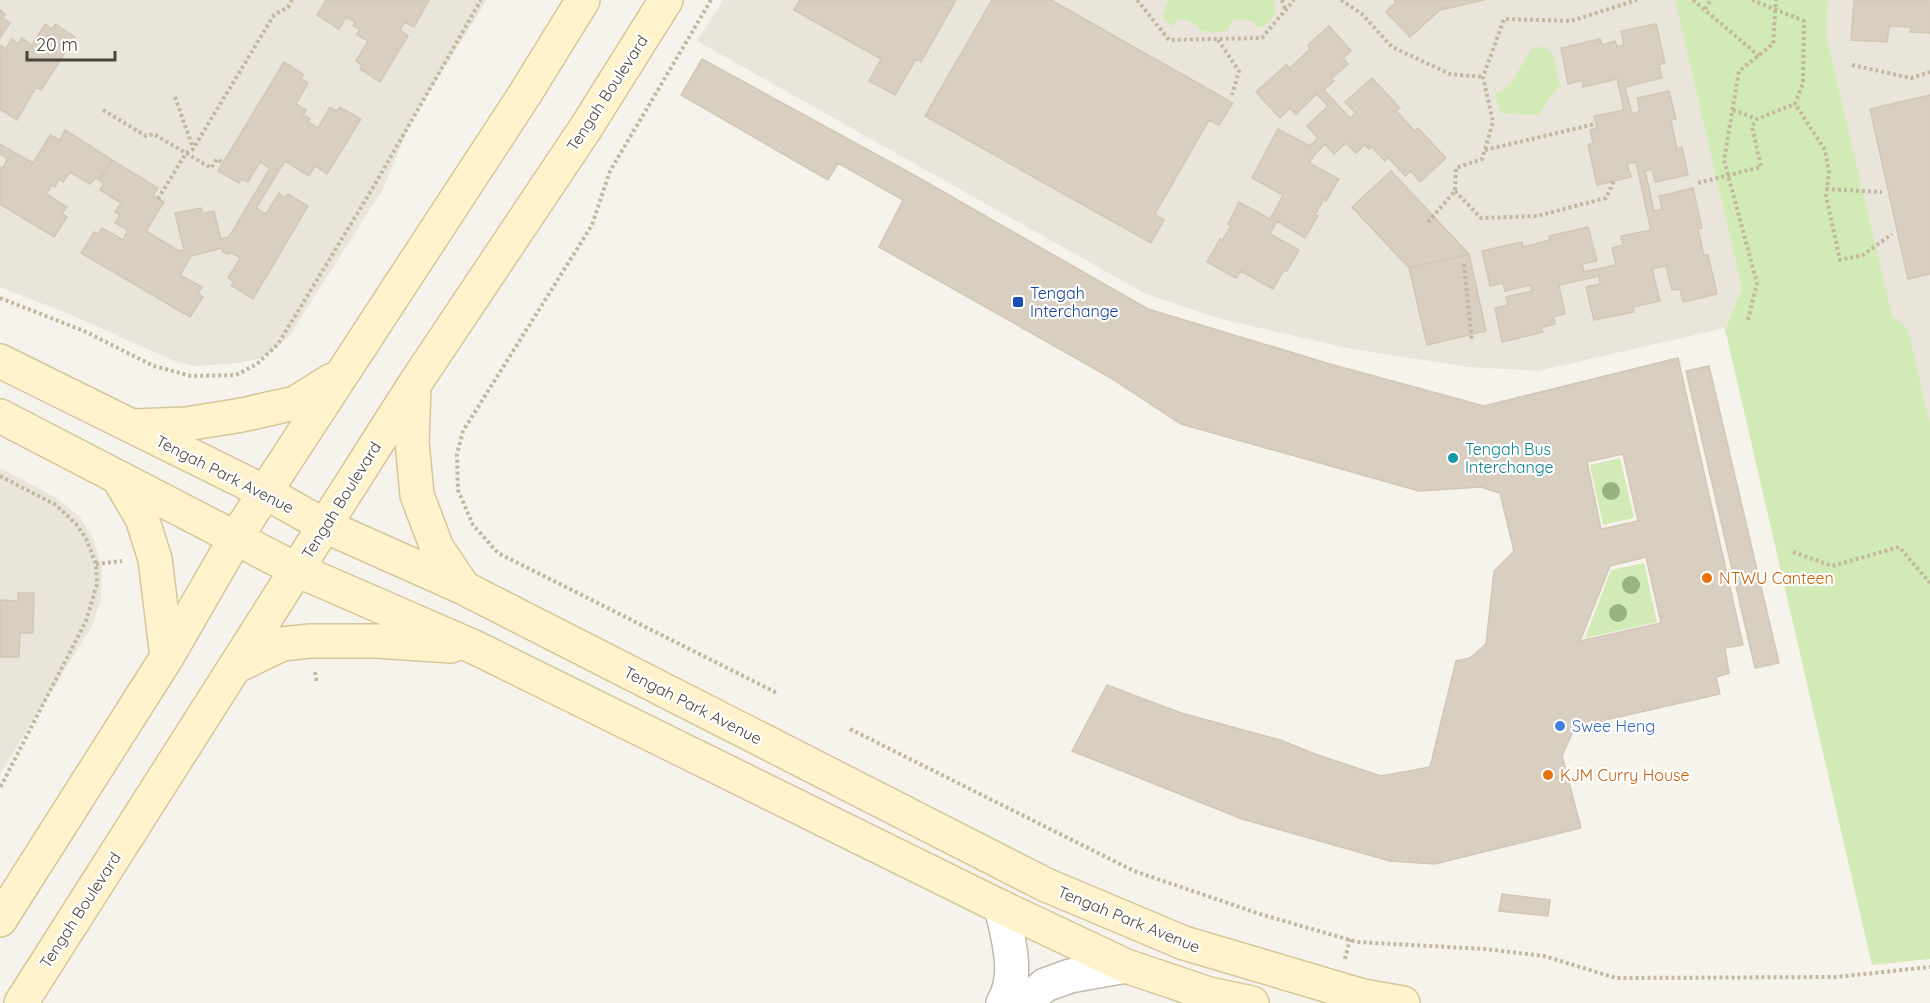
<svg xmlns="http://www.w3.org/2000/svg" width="1930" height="1003" viewBox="0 0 1930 1003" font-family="Quicksand,sans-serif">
<rect width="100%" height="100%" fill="#f6f3ec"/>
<!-- residential -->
<path fill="#eae5da" d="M 0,0 L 487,0 L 412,119 L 383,189 L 290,335 L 277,348 L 261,358 L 239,363 L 194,366 L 176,362 L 74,316 L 0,287 Z
M 723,0 L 1675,0 L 1742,289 L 1725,328 L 1538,371 L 1468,367 L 1347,348 L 1217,318 L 1144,293 L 697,41 Z
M 1828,0 L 1930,0 L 1930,424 L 1908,329 L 1892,315 L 1826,34 Z
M 0,468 L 55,497 L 80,517 L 93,538 L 102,567 L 101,600 L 92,626 L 0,774 Z"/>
<!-- green -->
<path fill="#d2eab5" d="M 1168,0 L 1273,0 L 1276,13 L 1265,26 L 1258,27 L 1253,21 L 1234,20 L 1227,31 L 1214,33 L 1198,30 L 1198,26 L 1183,19 L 1177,20 L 1171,27 L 1162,16 Z
M 1675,0 L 1828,0 L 1826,34 L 1892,315 L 1908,329 L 1930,424 L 1930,959 L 1872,965 L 1725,329 L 1742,289 Z
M 1545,46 L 1553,56 L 1560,84 L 1538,115 L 1500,113 L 1495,94 L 1509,85 L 1532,49 Z
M 1620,458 L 1634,518 L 1603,525 L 1590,465 Z
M 1644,563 L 1657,622 L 1585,638 L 1611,570 Z"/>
<!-- building -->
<path fill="#d8cfc1" stroke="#d3c7b4" stroke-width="1.5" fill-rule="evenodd" d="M 326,0 L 429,0 L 414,27 L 405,22 L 400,30 L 408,36 L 380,82 L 360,69 L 362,65 L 356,61 L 368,41 L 357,35 L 360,29 L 353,26 L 355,22 L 346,17 L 339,29 L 317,15 Z
M 800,0 L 956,0 L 921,62 L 916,59 L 895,95 L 869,81 L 881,59 L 794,10 Z
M 992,0 L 1051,0 L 1233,103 L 1219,125 L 1209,120 L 1155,214 L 1164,220 L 1151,243 L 925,116 Z
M 1394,0 L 1484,0 L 1440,10 L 1410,37 L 1386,12 L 1396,2 Z
M 1854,0 L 1930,0 L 1930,33 L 1910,32 L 1911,27 L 1889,26 L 1887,42 L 1851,40 Z
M 0,10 L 5,14 L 3,18 L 10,23 L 0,38 Z
M 45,24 L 52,29 L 55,24 L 75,37 L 41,90 L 36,87 L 17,120 L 0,109 L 0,45 L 6,49 L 12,39 L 18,44 L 22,38 L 32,45 Z
M 1656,24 L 1665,63 L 1659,65 L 1662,78 L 1625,87 L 1632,114 L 1640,111 L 1637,98 L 1669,91 L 1676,119 L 1671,120 L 1677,149 L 1682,147 L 1688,175 L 1655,182 L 1652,169 L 1645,171 L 1654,211 L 1662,210 L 1659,196 L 1693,188 L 1702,228 L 1698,229 L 1704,256 L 1708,255 L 1717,294 L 1683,302 L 1680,289 L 1672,290 L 1666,266 L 1652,269 L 1660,301 L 1633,307 L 1634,312 L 1594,320 L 1586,287 L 1600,284 L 1599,276 L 1559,285 L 1565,314 L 1553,317 L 1555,324 L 1541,328 L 1543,332 L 1502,342 L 1495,308 L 1508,305 L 1506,297 L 1532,291 L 1530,285 L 1505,291 L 1503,283 L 1490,286 L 1482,251 L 1522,242 L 1523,247 L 1550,240 L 1549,236 L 1588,227 L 1597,261 L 1582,264 L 1584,272 L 1616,265 L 1612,248 L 1623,245 L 1621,236 L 1651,230 L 1636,162 L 1627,164 L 1631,177 L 1597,185 L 1588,145 L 1593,143 L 1590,130 L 1597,128 L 1594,116 L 1624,110 L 1617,79 L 1583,87 L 1582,80 L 1568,84 L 1561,48 L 1600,39 L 1602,45 L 1615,41 L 1617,47 L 1624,45 L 1621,31 Z
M 1329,26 L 1351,51 L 1343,58 L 1348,64 L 1331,79 L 1334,81 L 1324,90 L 1350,118 L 1356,113 L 1345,102 L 1372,78 L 1400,108 L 1396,111 L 1415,131 L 1418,128 L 1446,158 L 1420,182 L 1411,171 L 1405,176 L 1388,157 L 1385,161 L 1372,147 L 1369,149 L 1365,145 L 1356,153 L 1346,143 L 1334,154 L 1325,144 L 1315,154 L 1309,163 L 1339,179 L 1326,201 L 1324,199 L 1315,215 L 1318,216 L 1305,238 L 1277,221 L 1270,234 L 1299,250 L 1287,271 L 1284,270 L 1273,289 L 1241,271 L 1236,278 L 1207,262 L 1220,239 L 1222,241 L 1231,226 L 1228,224 L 1239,202 L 1270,219 L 1283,195 L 1252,178 L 1278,129 L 1310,146 L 1318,138 L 1307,126 L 1328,106 L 1317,94 L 1296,114 L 1290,108 L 1280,118 L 1256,92 L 1286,65 L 1290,68 L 1310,49 L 1308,45 Z
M 702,59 L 914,175 L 1148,309 L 1330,364 L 1484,406 L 1678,358 L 1743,645 L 1725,648 L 1729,673 L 1716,677 L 1720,694 L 1575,727 L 1562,756 L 1581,828 L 1435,864 L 1390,861 L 1242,819 L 1072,751 L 1107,685 L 1181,713 L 1280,740 L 1315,754 L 1381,776 L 1430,767 L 1456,661 L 1470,658 L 1486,644 L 1494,571 L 1514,551 L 1500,493 L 1481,487 L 1419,491 L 1181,424 L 1111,378 L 879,247 L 903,200 L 838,163 L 828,180 L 681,95 ZM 1623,454 L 1638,521 L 1601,529 L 1587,462 ZM 1646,557 L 1661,623 L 1580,641 L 1610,566 Z
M 284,62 L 304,75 L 301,79 L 308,83 L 296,104 L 306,110 L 303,115 L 310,119 L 308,122 L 318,128 L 330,107 L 337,111 L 340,107 L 361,119 L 327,174 L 315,166 L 309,176 L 285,161 L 256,208 L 266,214 L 279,193 L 285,198 L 288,194 L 308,206 L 253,299 L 231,285 L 234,282 L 228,278 L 240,258 L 230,252 L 228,254 L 223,252 L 222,248 L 191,256 L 180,275 L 202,287 L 198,294 L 203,297 L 190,317 L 81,253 L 94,232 L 98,234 L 102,228 L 123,240 L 128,230 L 115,223 L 120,215 L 115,212 L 121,203 L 100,190 L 104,183 L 99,180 L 112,160 L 158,188 L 153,196 L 164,202 L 146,231 L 179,251 L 184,250 L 175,213 L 201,208 L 203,213 L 214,211 L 221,239 L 229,237 L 270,168 L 260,162 L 248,182 L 241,179 L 239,183 L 218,171 Z
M 1930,95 L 1930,274 L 1908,279 L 1870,109 Z
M 65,130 L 112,160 L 99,180 L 96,178 L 90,184 L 70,172 L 63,182 L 59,179 L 55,187 L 52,185 L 46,194 L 67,207 L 62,214 L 67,217 L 54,237 L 0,204 L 0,167 L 2,169 L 8,159 L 0,154 L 0,144 L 33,163 L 50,135 L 60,140 Z
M 1391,171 L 1469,254 L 1409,268 L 1352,207 Z
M 1469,254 L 1486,331 L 1427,345 L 1409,268 Z
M 1709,366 L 1779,663 L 1755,668 L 1686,371 Z
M 18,593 L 34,593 L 33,633 L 20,633 L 19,657 L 0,657 L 0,600 L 18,601 Z
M 1502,894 L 1550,900 L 1548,916 L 1499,911 Z"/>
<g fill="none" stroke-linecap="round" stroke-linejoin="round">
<defs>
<path id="street" d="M 1001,907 C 1008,937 1020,975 1003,1003
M 1024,1003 L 1045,985 L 1070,976 L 1126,966"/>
<path id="secondary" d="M 0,361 L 265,492 L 325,526 L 464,588 L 1046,885 L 1184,943 L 1363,996 L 1403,1003
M 414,387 L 412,442 L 417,495 L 437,548 L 464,588
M 0,416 L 297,570 L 474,647 L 1001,907 L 1126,966 L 1209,994 L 1252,1003
M 134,426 L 186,424 L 242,415 L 295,403 L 332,380
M 119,479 L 142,518 L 155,559 L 167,657
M 237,666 L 282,644 L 310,641 L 376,641 L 451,646
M 0,920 L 167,657 L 235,539 L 265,492 L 525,94 L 583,0
M 21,1003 L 414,385 L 587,126 L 666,0"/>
</defs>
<!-- street casing -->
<use href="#street" stroke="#c2bbae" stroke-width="36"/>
<!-- secondary casing -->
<use href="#secondary" stroke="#d6c79b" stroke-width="36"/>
<!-- path -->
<path stroke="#c4b79f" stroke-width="4" stroke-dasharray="3 3" stroke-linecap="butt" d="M 711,0 L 610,171 L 592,225 L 463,431 L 457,454 L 458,490 L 473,525 L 498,553 L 777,693
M 1137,0 L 1169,40 L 1262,38 L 1294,0
M 1282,0 L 1285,10
M 1341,0 L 1362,14 L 1392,47 L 1450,74 L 1483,77
M 1693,0 L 1759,56
M 1752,0 L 1804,21 L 1803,83 L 1795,104 L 1825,150 L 1829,172 L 1826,196 L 1840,260 L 1863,255 L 1892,234
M 1705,9 L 1711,0
M 1218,40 L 1239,71 L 1232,95
M 1852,65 L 1911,78 L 1930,72
M 175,97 L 193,148
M 103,110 L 146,136 L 154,134 L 211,168 L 217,159 L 223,163
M 1733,110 L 1757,119 L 1795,104
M 1485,150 L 1595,124
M 1698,183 L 1761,167 L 1752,126 L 1757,119
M 1826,189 L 1882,192
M 1455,191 L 1481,218 L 1537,216 L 1606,198 L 1614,181
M 158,199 L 186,153 L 193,149 L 274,15 L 288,7 L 292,0
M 1428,222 L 1455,191 L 1456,168 L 1482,159 L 1493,122 L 1483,77 L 1504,19 L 1571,21 L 1637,0
M 1464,264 L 1472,342
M 0,298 L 84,331 L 154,366 L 191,376 L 236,375 L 257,364 L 278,344 L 371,191 L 481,0
M 1748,320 L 1757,283 L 1724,160 L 1739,71 L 1773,44 L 1776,0
M 0,476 L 56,505 L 76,524 L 86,538 L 96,564 L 97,584 L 86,621 L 0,788
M 1793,552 L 1832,566 L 1899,547 L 1930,583
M 96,564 L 122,561
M 315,672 L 317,684
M 850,729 L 1134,871 L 1260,914 L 1357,942 L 1485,949 L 1544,956 L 1616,978 L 1836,977 L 1930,967
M 1345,959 L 1350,939"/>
<!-- street -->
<use href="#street" stroke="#fff" stroke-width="33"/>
<!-- secondary -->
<use href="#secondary" stroke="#fff3cd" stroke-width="33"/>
</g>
<!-- trees -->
<g fill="#97b381">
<circle cx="1611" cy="491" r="9"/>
<circle cx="1631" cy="585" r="9"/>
<circle cx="1618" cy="613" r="9"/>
</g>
<!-- markers -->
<rect fill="#1a4fb4" stroke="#fff" stroke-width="2" x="1012" y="296" width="12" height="12" rx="3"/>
<circle fill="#0f9aa8" stroke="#fff" stroke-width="2" cx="1453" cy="458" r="6"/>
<g fill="#e8710a" stroke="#fff" stroke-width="2">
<circle cx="1707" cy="578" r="6"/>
<circle cx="1548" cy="775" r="6"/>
</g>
<circle fill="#3f7fe0" stroke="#fff" stroke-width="2" cx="1560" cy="726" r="6"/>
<g text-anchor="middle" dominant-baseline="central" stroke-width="4.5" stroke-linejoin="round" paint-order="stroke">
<!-- street labels -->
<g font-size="16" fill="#4b4439" stroke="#fff">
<text transform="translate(607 93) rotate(-57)">Tengah Boulevard</text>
<text transform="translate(225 474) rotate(27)">Tengah Park Avenue</text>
<text transform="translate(341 500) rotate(-58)">Tengah Boulevard</text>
<text transform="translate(693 705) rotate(27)">Tengah Park Avenue</text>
<text transform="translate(80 910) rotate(-57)">Tengah Boulevard</text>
<text transform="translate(1129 919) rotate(22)">Tengah Park Avenue</text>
</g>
<!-- transit labels -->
<g font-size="16" fill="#164399" stroke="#fff" text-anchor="start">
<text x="1030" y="293">Tengah<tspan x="1030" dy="18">Interchange</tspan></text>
</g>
<!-- culture labels -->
<g font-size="16" fill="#0d838f" stroke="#fff" text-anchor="start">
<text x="1465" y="449">Tengah Bus<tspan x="1465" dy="18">Interchange</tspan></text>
</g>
<!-- food labels -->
<g font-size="16" fill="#c56008" stroke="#fff" text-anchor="start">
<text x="1719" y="578">NTWU Canteen</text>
<text x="1560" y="775">KJM Curry House</text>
</g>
<!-- shop labels -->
<g font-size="16" fill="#366cbe" stroke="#fff" text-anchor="start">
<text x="1572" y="726">Swee Heng</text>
</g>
</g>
<!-- scale -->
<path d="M27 51v9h88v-9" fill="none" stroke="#4b4439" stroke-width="3"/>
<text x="36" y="51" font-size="18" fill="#4b4439" stroke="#ffffff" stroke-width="4.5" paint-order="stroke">20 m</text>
</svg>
